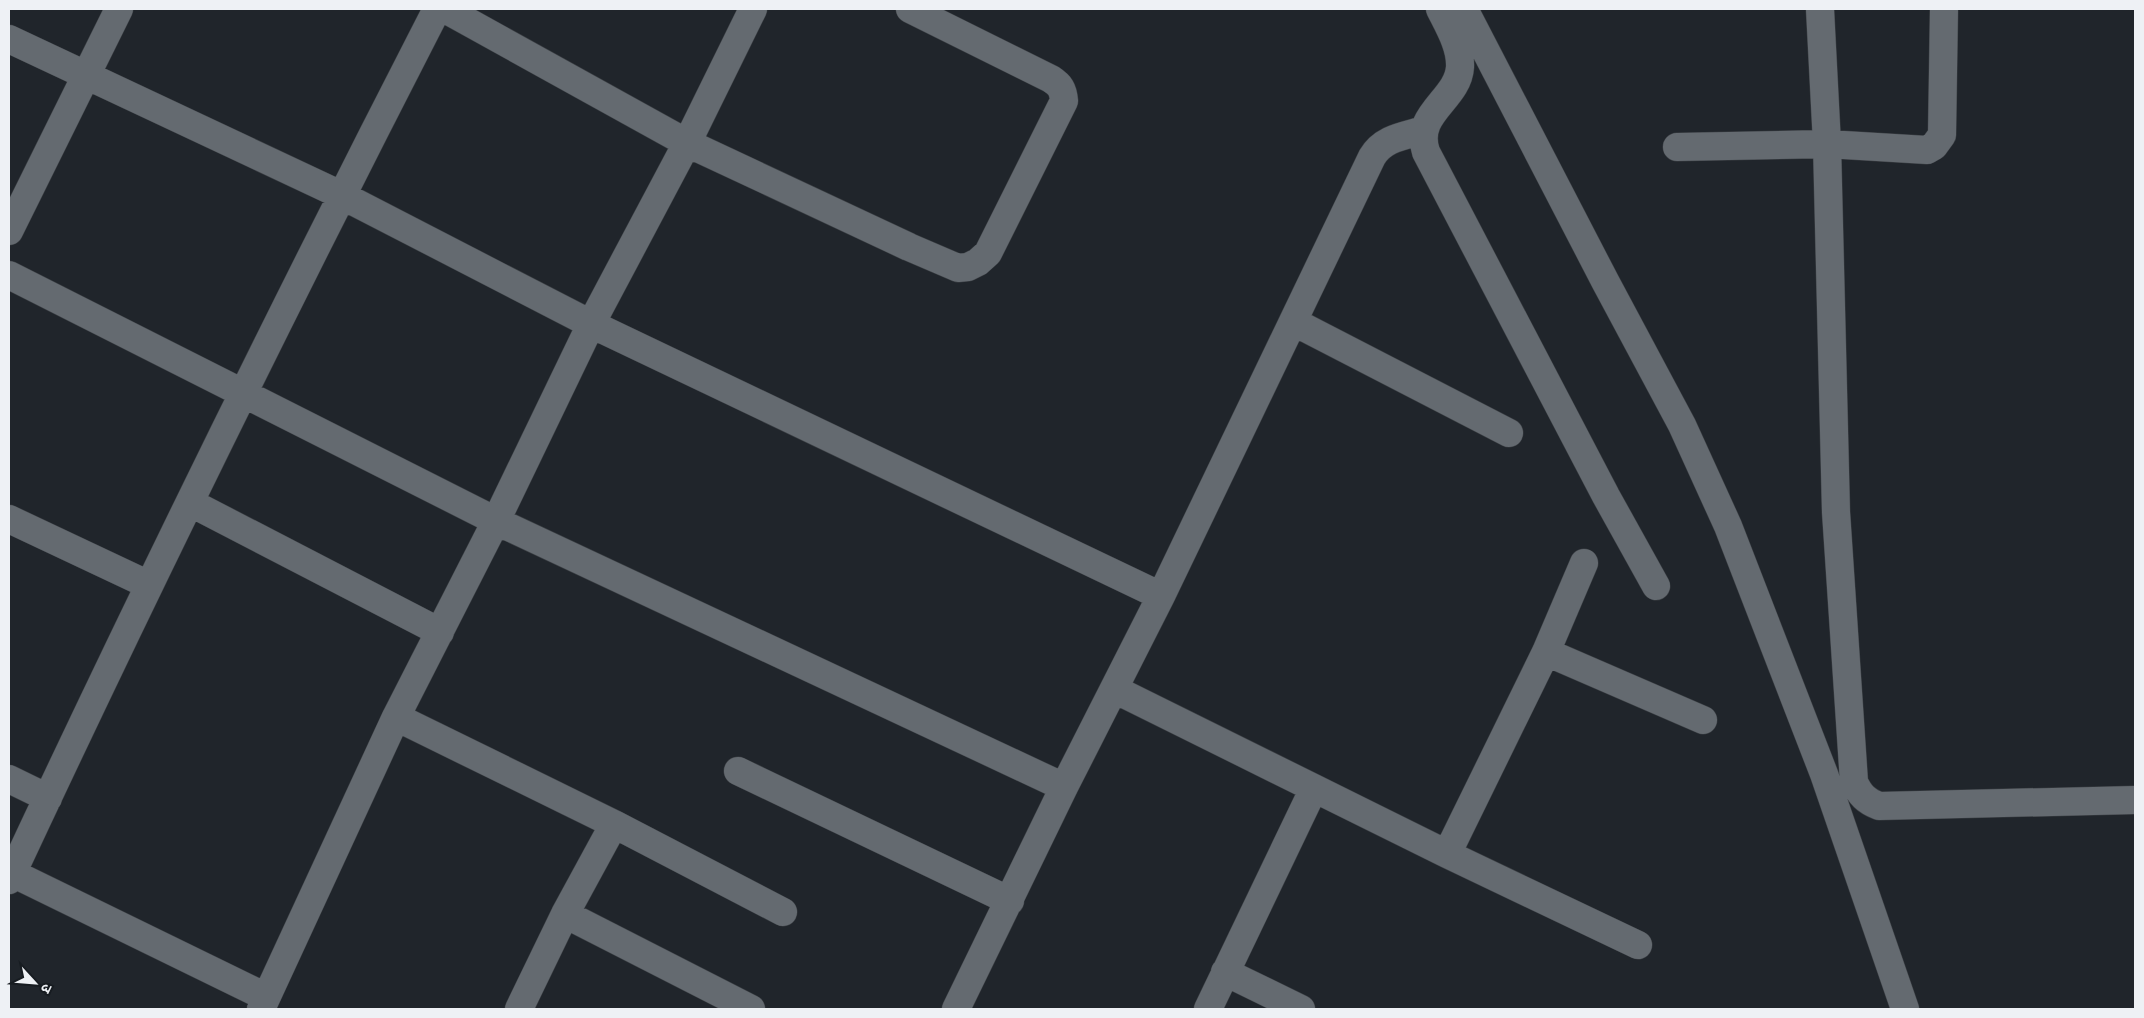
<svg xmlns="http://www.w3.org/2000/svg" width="2144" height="1018" font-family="'Playfair Display','Noto Sans Devanagari',serif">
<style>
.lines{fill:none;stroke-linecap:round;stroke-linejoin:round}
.minor-casing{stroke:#3c4045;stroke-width:29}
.minor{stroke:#646a70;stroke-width:28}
</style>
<rect width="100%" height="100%" fill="#20252b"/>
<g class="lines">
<defs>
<path id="minor" d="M445,9L687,143L909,247L958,268L968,267L978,262L988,253L1064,101C1063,89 1060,85 1051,79L910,9
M1440,9C1449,27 1461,47 1460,67C1458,100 1413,113 1426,152L1606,496L1656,586
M1464,9L1605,281L1682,425L1728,526L1824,774L1905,1009
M1820,9L1827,144L1836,512L1854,782C1860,795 1866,801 1879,806L2135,800
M9,39L341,195L591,324L1161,596
M1677,147L1827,144L1927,150L1934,146L1942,135L1944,9
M9,231L119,9
M9,275L496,521L1064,787
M1294,322L1509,433
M191,503L440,632
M9,519L149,585
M1546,652L1703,720
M1114,689L1447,854L1638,945
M396,717L614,824L565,914L519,1009
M738,771L1010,901
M9,779L48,798
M614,824L783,912
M1447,854L1546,652L1584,563
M12,873L266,997
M9,880C146,587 289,297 437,9
M565,914L751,1009
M1225,972L1301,1009
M261,1009L396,717L496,521L591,324L687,143L753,9
M956,1009L1064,787L1161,596L1372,157C1383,138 1404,136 1424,130
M1208,1009L1314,788"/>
</defs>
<use href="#minor" class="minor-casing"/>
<use href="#minor" class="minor"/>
</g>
<rect width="2144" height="1018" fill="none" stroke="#eef1f5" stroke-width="20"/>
<g transform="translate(35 983) rotate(116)" stroke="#171c21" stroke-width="4" paint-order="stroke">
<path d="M0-4L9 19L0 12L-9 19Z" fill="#eef1f5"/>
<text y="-8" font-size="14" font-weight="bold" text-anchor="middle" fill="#eef1f5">उ</text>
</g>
</svg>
